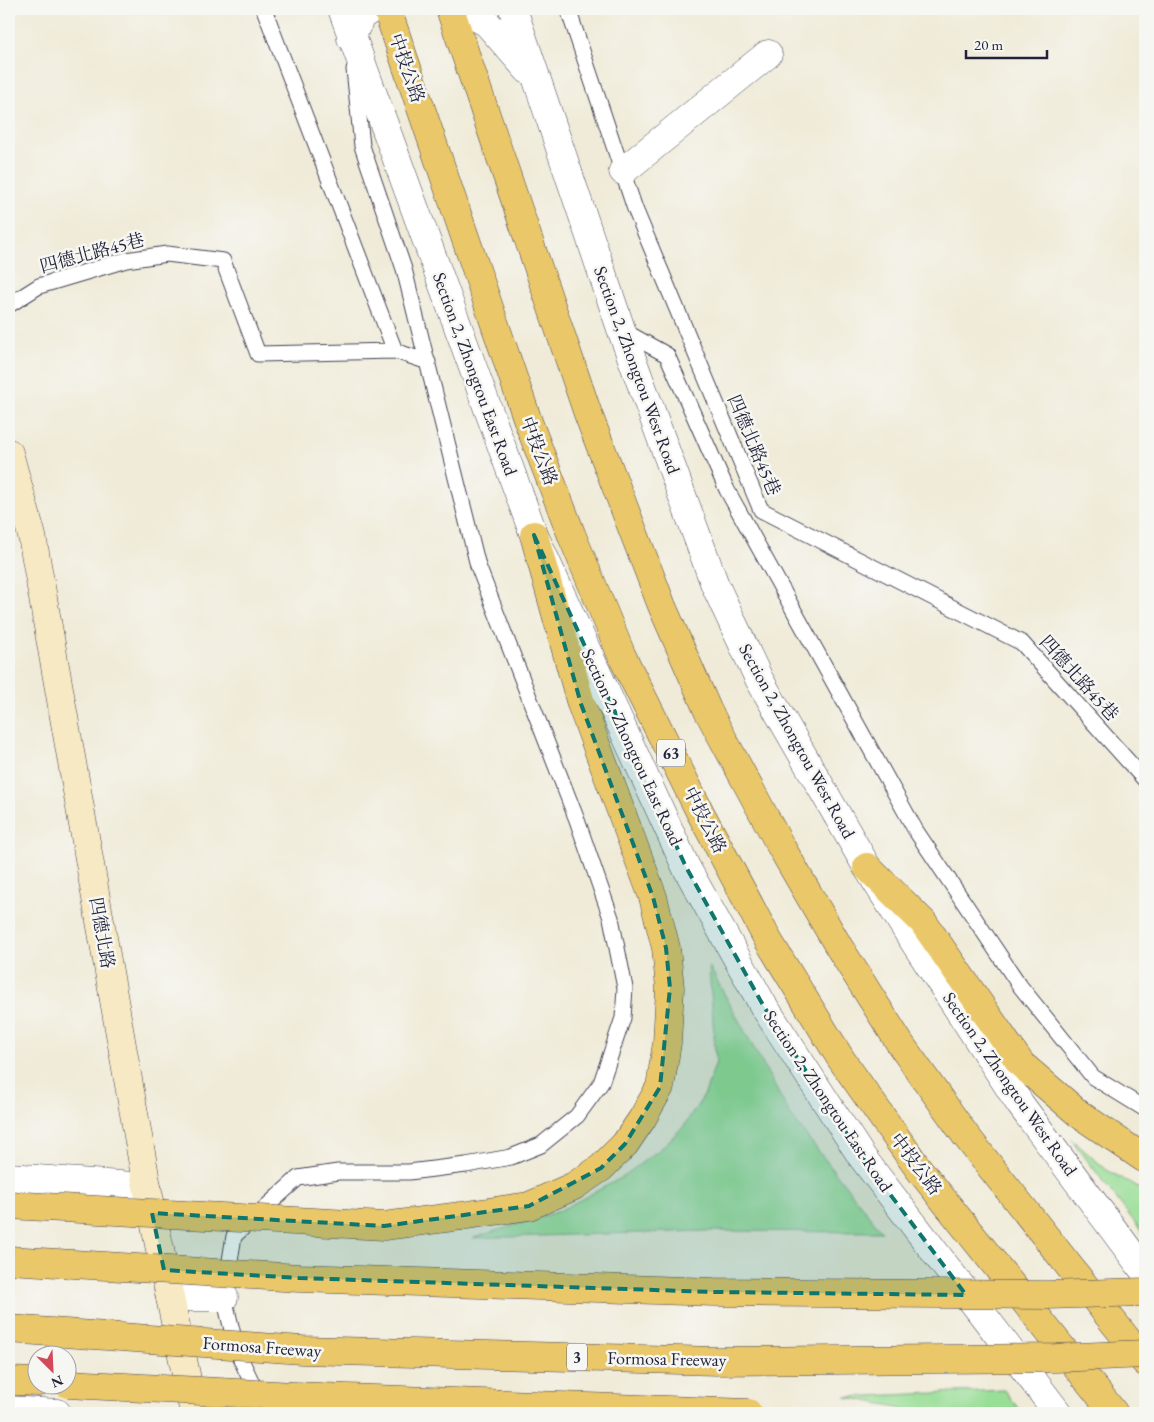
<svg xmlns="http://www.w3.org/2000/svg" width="1154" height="1422" font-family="'EB Garamond','Noto Serif TC',serif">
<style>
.green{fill:#99de96;stroke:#5e8068}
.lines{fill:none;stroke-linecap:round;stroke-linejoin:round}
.lane-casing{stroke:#414053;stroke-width:17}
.street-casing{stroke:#414053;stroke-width:29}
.secondary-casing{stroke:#414053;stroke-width:29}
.primary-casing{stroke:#414053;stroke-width:29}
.highway-casing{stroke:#414053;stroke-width:29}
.lane{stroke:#fff;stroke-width:15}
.street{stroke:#fff;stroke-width:28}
.secondary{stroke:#f7e9c3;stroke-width:28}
.primary{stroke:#eac769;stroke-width:28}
.highway{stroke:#eac769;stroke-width:28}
.highway-bridge-casing{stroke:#414053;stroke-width:29;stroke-linecap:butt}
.highway-bridge{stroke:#eac769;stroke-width:28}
.marked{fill:#0f766e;fill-opacity:0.2;stroke:#0f766e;stroke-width:4;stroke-dasharray:10 6;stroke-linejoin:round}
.labels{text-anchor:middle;stroke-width:5;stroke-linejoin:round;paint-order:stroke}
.shield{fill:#f6f6f2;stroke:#626272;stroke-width:1}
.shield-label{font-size:16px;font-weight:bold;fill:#22223b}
.street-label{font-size:18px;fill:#22223b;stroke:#f6f6f2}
</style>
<rect width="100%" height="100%" fill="#f6f6f2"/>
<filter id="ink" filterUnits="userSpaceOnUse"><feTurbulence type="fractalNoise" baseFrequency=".02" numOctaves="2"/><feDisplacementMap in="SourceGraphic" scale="10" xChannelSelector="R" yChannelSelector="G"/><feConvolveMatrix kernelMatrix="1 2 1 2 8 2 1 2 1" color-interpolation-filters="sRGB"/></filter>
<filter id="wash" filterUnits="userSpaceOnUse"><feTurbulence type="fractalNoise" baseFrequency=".0096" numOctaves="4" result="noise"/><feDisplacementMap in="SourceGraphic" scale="20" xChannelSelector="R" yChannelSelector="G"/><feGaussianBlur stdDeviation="1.12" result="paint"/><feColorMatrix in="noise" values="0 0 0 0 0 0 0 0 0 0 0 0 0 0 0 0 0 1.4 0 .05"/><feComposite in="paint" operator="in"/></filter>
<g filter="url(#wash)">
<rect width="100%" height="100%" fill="#f0ebd8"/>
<path class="green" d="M709,966L791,1116L882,1232L704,1231L473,1238L557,1212L621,1178L659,1150L684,1126L705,1094L716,1062Z
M1071,1139L1107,1170L1145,1191V1236Z
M1004,1390L1022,1413H917L898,1407L845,1397Z"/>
</g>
<g filter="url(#ink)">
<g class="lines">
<defs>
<path id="lane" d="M264,9L395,351
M568,9L635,209L761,510L1022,643L1145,780
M9,305L39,286L126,260L167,254L223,261L258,354L395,351L428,362
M622,330L667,355L727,490L916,831L1020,986L1093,1077L1145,1109
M276,1413L260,1400L237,1351L224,1297L234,1236L298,1178L338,1172H409L466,1165L511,1157L541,1145L577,1116L601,1083L623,1018L625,988L611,918L577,820L478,566L404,269L362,146L354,69"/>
<path id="street" d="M342,9L534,535L686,867L763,1005L862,1157L1058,1413
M461,9L487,23L528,70
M513,9L621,329L715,585L759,679L867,867L909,934L1020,1104L1145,1272
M351,38L361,16L372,9
M623,171L768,54
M9,1177L147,1187
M170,1297H224
M9,1410L57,1413"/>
<path id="secondary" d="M9,453L32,536L147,1187L194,1413"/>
<path id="primary" d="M387,9L529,424L572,536L622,656L700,812L768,940L841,1059L918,1168L1114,1413
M450,9L588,414L662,606L708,711L780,845L839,947L901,1045L966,1136L1145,1362"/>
<path id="highway" d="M867,867L923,922L1021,1064L1079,1114L1145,1159
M461,1216L529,1206L574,1186L601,1168L625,1144L642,1119L660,1087L667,1043L670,988L666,948L653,897L581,704L534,535
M9,1381L38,1382"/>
</defs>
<use href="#lane" class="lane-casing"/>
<use href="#street" class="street-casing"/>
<use href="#secondary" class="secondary-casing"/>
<use href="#primary" class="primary-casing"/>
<use href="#highway" class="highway-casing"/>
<use href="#lane" class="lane"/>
<use href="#street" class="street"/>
<use href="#secondary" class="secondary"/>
<use href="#primary" class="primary"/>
<use href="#highway" class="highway"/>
<defs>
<path id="highway-bridge" d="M9,1205L384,1226L461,1216
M9,1260L299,1278L714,1292L1047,1295L1145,1292
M9,1329L302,1350L717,1361L1056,1358L1145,1354
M68,1384L294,1396L748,1413"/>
</defs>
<use href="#highway-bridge" class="highway-bridge-casing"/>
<use href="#highway-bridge" class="highway-bridge"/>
</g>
</g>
<path class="marked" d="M534,535L686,867L763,1005L862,1157L966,1295L714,1292L299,1278L164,1270L152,1213L384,1226L529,1206L601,1168L625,1144L660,1087L670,988L666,948L653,897L581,704Z"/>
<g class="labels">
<g class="shield">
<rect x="657" y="739.5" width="28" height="27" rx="4"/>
<rect x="567" y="1343.5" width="20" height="27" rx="4"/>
</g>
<g class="shield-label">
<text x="671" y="759">63</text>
<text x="577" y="1363">3</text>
</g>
<g class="street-label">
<text transform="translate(407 68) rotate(71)" y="6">中投公路</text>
<text transform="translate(92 253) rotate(-15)" y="6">四德北路45巷</text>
<text transform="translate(637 370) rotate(70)" y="6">Section 2, Zhongtou West Road</text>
<text transform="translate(475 374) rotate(70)" y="6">Section 2, Zhongtou East Road</text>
<text transform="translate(754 445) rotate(67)" y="6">四德北路45巷</text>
<text transform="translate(539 451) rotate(69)" y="6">中投公路</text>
<text transform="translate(1079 678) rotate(48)" y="6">四德北路45巷</text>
<text transform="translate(797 741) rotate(61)" y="6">Section 2, Zhongtou West Road</text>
<text transform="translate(632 747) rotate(65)" y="6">Section 2, Zhongtou East Road</text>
<text transform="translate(705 820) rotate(63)" y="6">中投公路</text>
<text transform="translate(102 933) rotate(80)" y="6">四德北路</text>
<text transform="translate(1010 1084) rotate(55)" y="6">Section 2, Zhongtou West Road</text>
<text transform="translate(828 1101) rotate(56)" y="6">Section 2, Zhongtou East Road</text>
<text transform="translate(916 1164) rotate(53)" y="6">中投公路</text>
<text transform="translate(262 1347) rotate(4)" y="6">Formosa Freeway</text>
<text transform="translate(667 1359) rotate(1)" y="6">Formosa Freeway</text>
</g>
</g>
<rect width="1154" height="1422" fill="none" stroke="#f6f6f2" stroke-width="30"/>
<g transform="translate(52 1370) rotate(156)"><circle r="24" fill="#f6f6f2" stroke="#a1a1a9"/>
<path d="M0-4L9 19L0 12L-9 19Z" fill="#d1495b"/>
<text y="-8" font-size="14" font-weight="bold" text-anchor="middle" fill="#22223b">N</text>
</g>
<path d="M966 50v8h81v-8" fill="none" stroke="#22223b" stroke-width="2.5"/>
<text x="974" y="50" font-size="15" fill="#22223b" stroke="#f6f6f2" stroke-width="4" paint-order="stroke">20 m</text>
</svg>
